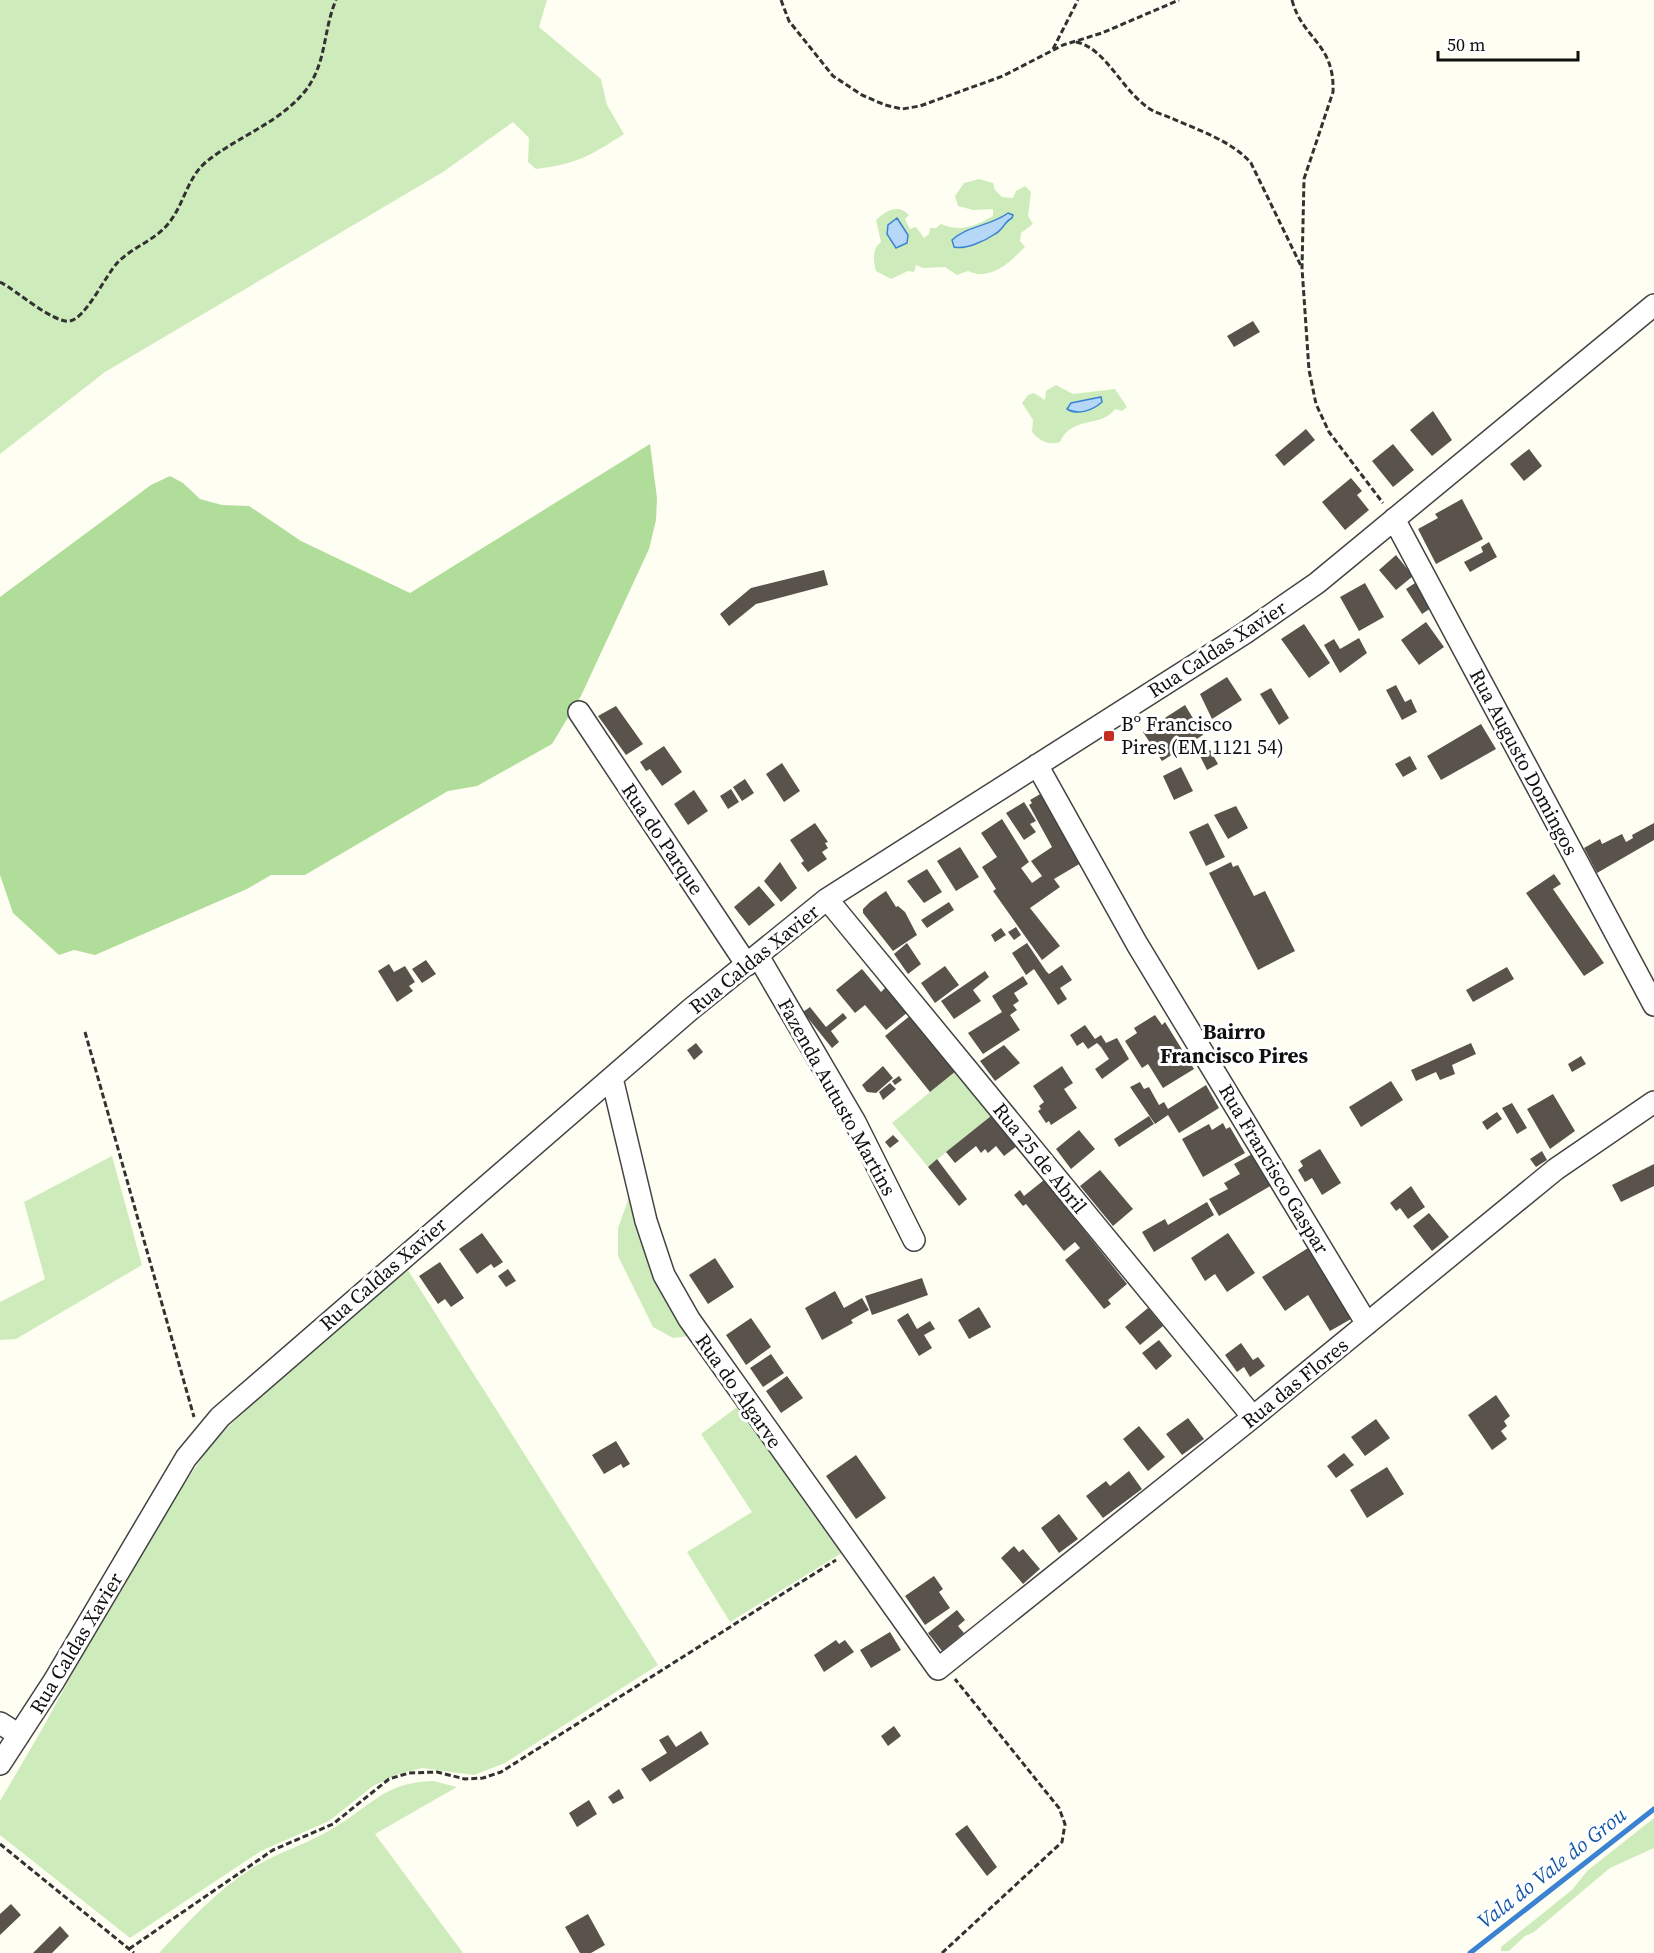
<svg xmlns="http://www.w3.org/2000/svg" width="1654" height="1953" font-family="'Source Serif 4',serif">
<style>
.green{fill:#ceecbb;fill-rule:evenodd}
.forest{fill:#b0dd99}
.water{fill:#b6d8f8;stroke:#3b83d2;stroke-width:1.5}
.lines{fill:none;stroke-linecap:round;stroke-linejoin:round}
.stream{stroke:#3b83d2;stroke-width:5}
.building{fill:#59534c}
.minor-casing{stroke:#434343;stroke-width:24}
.path{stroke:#323232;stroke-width:3;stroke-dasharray:6 3;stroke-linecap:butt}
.minor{stroke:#fff;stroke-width:21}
.poi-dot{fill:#c62e22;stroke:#fff;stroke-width:2}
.labels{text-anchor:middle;stroke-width:6;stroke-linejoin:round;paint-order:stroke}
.street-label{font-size:20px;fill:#101010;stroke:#fff}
.poi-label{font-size:20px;fill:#101010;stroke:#fff;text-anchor:start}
.neighbourhood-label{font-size:21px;font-weight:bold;fill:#101010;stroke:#fff}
.water-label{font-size:21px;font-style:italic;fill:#1455a7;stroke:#fff}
</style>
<rect width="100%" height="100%" fill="#fffef3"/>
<path class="green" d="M0,0H547L539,27L601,79L607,105L624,134C590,156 577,164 536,169L528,162L529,138L513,122L443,172L105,372L0,454Z
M979,179L993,183L995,190L1002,197L1013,198L1016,191L1025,186L1031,192L1028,216L1033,224L1021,233L1020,241L1025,247C1011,261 991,282 968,271L957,275L945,267L923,268L916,265L914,272L908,271L891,279L876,271C873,260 872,249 881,242L876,220C885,211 898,203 909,215L905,219L910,229L916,227L924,238L929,234L930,228H936L941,224C961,232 973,227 993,216V209L973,210L958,206L955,196L964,183ZM1008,213C1005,230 986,241 969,244L968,229L1001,218Z
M1056,385L1073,394L1115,389L1127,407L1122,411L1115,409C1102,428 1072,415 1060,442C1048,446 1039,440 1032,432L1033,420L1022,403L1028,395L1034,393L1045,400L1046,391Z
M956,1071L992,1115L928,1167L892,1123Z
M112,1156L142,1265L16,1339L0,1340V1302L45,1279L24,1202Z
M631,1192L690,1336L673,1338L653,1327L618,1256V1228Z
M406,1267L658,1665L505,1763L474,1775L422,1768L396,1775L373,1786L329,1821L261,1851L130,1938L0,1835V1801L41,1731L137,1555L209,1447L270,1383Z
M737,1407L845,1551L730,1622L687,1552L752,1512L701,1434Z
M433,1781L457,1787L375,1834L463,1953H159C188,1922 217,1890 254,1867C279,1852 307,1844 332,1829C370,1807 384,1782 433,1781Z
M1654,1818V1848L1610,1868L1534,1932L1525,1936L1509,1951H1501V1947L1573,1889L1587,1871Z"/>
<path class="forest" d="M650,444L657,498L656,520L649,549L581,696L552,744L477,786L448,791L305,875H271L247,889L95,955L74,950L59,955L13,913L0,875V597L151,485L170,476L183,483L200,499L222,505L249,506L301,541L410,593Z"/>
<path class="water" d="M1008,213L1013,215L1012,218C1004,222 1003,230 995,234C985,241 965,250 954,247L952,240C968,225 991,226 1008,213Z
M897,218L908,235L907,243L896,248L887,234L888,225Z
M1101,397L1102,402C1093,410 1078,416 1067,409L1071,403Z"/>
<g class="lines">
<path class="stream" d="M1470,1953L1654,1809"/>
</g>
<path class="building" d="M1253,321L1260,332L1234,347L1227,336Z
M1433,411L1452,440L1432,456L1410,430Z
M1306,429L1315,440L1284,466L1275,455Z
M1393,444L1414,470L1393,487L1372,461Z
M1529,449L1542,466L1524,481L1510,464Z
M1351,478L1362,491L1357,495L1369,510L1345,530L1322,502Z
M1462,499L1483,539L1436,564L1418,529L1438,518L1435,514Z
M1489,542L1497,557L1470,572L1464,562L1483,552L1481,547Z
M1396,555L1413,576L1396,590L1379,570Z
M824,570L828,585L756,604L729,626L720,614L751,588Z
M1365,583L1384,617L1359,631L1340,597Z
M1415,583L1431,608L1422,614L1406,589Z
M1426,622L1444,647L1419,665L1401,640Z
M1304,624L1330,663L1309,678L1281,639Z
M1359,638L1367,653L1340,673L1324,645L1334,639L1340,649Z
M1227,677L1242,700L1212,719L1200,694Z
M1396,685L1405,702L1411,699L1417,712L1402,720L1386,690Z
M1271,688L1289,718L1279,725L1260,694Z
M1185,705L1203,735L1162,761L1143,732Z
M616,706L643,744L626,755L598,716Z
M1481,724L1496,749L1441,780L1427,756Z
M664,746L682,772L662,786L650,769L646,771L640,762Z
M1210,750L1218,764L1207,770L1200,756Z
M1410,756L1417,769L1403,777L1395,764Z
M782,763L800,791L784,802L766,774Z
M1181,767L1193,791L1174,800L1163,776Z
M745,779L754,793L742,801L733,787Z
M731,789L739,802L728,809L720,796Z
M694,790L708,811L688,825L674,804Z
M1042,793L1081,863L1054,879L1060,887L1030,908L1060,946L1042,960L993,891L996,889L982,867L997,857L981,833L1002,819L1029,862L1021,868L1032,883L1042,876L1031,861L1052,847L1029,805L1032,803L1030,800Z
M1024,802L1036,821L1030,824L1036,832L1024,840L1006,813Z
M1236,806L1248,828L1228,839L1214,815Z
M815,823L828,842L825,843L828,848L822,852L827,859L808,872L801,863L804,861L790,840Z
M1208,823L1225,857L1206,866L1189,832Z
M1654,823V840L1597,873L1584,848L1600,839L1602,844L1622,834L1626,842L1633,838L1632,835Z
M960,847L979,877L956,891L937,861Z
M780,862L797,888L781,902L764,881Z
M1231,862L1233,867L1238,865L1254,896L1265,891L1295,951L1258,970L1209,873Z
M927,869L942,892L924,903L907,881Z
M1554,874L1561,884L1553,889L1604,963L1584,976L1526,893Z
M759,886L775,905L749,926L734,907Z
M886,891L896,907L898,906L905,912L917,935L893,951L863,913V909L870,902Z
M949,902L954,910L927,928L921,920Z
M1016,927L1021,935L1014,940L1008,932Z
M1001,928L1006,935L995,942L991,935Z
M907,943L921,964L908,974L894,954Z
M1027,943L1046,971L1049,974L1062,965L1072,980L1060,988L1067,999L1058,1005L1034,969L1026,975L1012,953Z
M426,960L436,974L422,983L412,969Z
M389,964L394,972L405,966L415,982L409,986L413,991L397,1002L378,971Z
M945,966L959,985L935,1003L921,983Z
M1507,967L1514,979L1473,1002L1466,990Z
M862,969L881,992L887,986L908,1012L886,1030L865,1005L855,1013L836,990Z
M985,971L989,977L973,990L981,1001L954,1019L941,1001Z
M1023,976L1028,984L1014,993L1019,1001L1013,1005L1017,1010L1010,1015L1020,1030L983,1054L968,1033L1002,1012L992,996Z
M810,1007L826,1027L843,1013L847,1018L831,1031L839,1042L832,1048L803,1012Z
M911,1015L956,1071L930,1092L885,1036Z
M1155,1015L1162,1025L1165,1022L1194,1069L1163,1088L1148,1064L1142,1068L1125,1041L1137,1033L1134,1028Z
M1085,1025L1095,1039L1101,1035L1106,1043L1117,1038L1129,1059L1102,1079L1095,1069L1109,1059L1101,1047L1097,1043L1088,1049L1083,1042L1077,1046L1070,1035Z
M696,1043L703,1052L694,1060L687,1050Z
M1471,1043L1476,1054L1452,1065L1455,1074L1440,1080L1436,1072L1416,1081L1411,1070Z
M1004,1045L1020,1063L995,1081L980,1061Z
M1581,1056L1586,1064L1572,1072L1568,1064Z
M883,1066L893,1078L876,1093L867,1092L862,1085Z
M1062,1066L1073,1083L1064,1089L1077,1108L1051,1125L1049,1121L1046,1123L1038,1111L1041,1109L1039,1106L1044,1102L1033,1086Z
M899,1076L902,1080L895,1085L892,1081Z
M1391,1081L1403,1100L1361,1127L1349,1107Z
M1140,1082L1144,1089L1149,1087L1159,1105L1164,1102L1168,1109L1206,1085L1219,1108L1179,1133L1168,1115L1155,1124L1130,1087Z
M890,1083L896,1089L883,1100L879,1092Z
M1553,1094L1575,1131L1550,1149L1527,1109Z
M1512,1103L1527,1128L1517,1134L1502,1108Z
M1497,1112L1502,1119L1487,1130L1482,1122Z
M991,1116L1017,1146L1004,1156L996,1146L988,1153L985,1149L981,1153L976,1146L955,1163L946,1152Z
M1149,1116L1154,1124L1119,1147L1114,1139Z
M1223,1123L1226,1129L1230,1127L1245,1153L1203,1177L1182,1139L1209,1124L1212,1130Z
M1079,1130L1095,1149L1071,1169L1056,1149Z
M893,1135L899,1141L890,1148L885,1142Z
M1320,1149L1341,1183L1322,1195L1312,1178L1305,1182L1298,1170L1303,1166L1300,1161Z
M1542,1151L1547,1160L1536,1167L1530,1159Z
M1254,1153L1272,1185L1219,1216L1209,1199L1228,1189L1224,1183L1240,1174L1234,1164Z
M937,1159L967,1199L959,1206L928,1167Z
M1654,1164V1186L1621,1202L1612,1185Z
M1100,1170L1133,1209L1113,1226L1080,1186Z
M1044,1180L1127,1284L1108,1300L1111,1304L1104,1309L1065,1260L1080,1248L1075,1242L1064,1251L1026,1204L1023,1206L1014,1195L1020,1190L1024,1196Z
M1411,1186L1425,1207L1408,1219L1400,1208L1396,1211L1390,1203Z
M1207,1202L1214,1215L1154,1252L1142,1232L1165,1219L1168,1225Z
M1429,1213L1449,1237L1432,1251L1413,1226Z
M482,1233L503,1262L494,1268L491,1264L477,1274L459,1249Z
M1228,1233L1255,1273L1227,1292L1215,1274L1205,1281L1191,1258Z
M1308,1248L1351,1319L1330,1331L1308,1295L1285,1311L1262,1277Z
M715,1258L734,1287L708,1304L689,1275Z
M440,1262L464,1298L451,1307L445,1299L438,1304L419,1276Z
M508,1269L516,1281L506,1287L498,1276Z
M922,1278L928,1295L872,1315L865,1296Z
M835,1291L844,1308L862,1298L869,1310L851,1320L853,1323L822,1340L805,1308Z
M979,1307L991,1327L969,1339L958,1320Z
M1148,1308L1163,1326L1140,1345L1125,1327Z
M908,1313L917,1329L930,1321L935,1329L924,1335L932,1348L919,1356L897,1320Z
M751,1318L771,1347L746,1365L726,1335Z
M1159,1340L1172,1356L1156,1370L1142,1353Z
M1241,1343L1253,1360L1258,1357L1265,1366L1250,1377L1244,1367L1237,1372L1225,1355Z
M771,1354L784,1373L763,1387L750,1368Z
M787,1376L803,1398L781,1413L766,1391Z
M1496,1395L1510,1416L1504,1421L1507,1426L1501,1431L1507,1439L1492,1450L1468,1415Z
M1188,1418L1204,1439L1182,1455L1166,1434Z
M1376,1419L1390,1438L1365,1456L1351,1437Z
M1139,1426L1165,1457L1148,1471L1123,1439Z
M616,1441L630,1464L623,1468L621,1464L604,1474L592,1455Z
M1344,1453L1354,1465L1336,1478L1327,1466Z
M856,1455L886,1498L856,1519L826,1476Z
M1387,1467L1404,1494L1367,1518L1350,1490Z
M1129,1471L1142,1489L1103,1518L1086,1496L1106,1481L1110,1486Z
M1059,1514L1078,1539L1059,1553L1041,1528Z
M1014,1546L1019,1552L1023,1549L1040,1569L1023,1584L1001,1558Z
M934,1576L943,1589L939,1592L950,1608L925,1625L905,1596Z
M957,1610L965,1620L958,1626L964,1633L942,1651L928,1633Z
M890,1632L901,1650L871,1668L860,1650Z
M836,1640L839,1644L845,1640L854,1652L824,1672L814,1655Z
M894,1726L901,1736L888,1746L881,1736Z
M701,1731L709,1744L650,1782L641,1769L667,1753L659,1740L668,1735L676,1747Z
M619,1789L624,1798L613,1804L608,1797Z
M589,1800L597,1814L577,1827L569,1813Z
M967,1825L997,1867L987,1876L955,1834Z
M11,1904L21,1915L0,1935V1914Z
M588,1914L605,1945L591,1953H580L565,1927Z
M60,1926L69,1936L52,1953H33Z"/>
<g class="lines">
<defs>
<path id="minor" d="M1394,519L1654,1005
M579,712L747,965
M1037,765L1137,944L1367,1324
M827,899L1253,1417
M758,956L855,1122L914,1240
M612,1078L646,1221L664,1275L689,1319L938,1669L1253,1417L1556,1169L1654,1102
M0,1723L19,1735
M0,1764L54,1681L186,1458L220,1417L691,1009L827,899L1245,633L1317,583L1654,305"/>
</defs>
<use href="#minor" class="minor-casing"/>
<path class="path" d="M781,0L789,21L833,76L862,95L885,105L902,109L920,106L1003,76L1063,45L1102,33L1179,0
M1292,0C1302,39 1335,43 1333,92L1304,179L1302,268L1309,370L1316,404L1329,432L1383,503
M1076,42C1106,48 1121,90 1150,109C1156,113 1164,115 1171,118C1198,130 1232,141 1251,163L1302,268
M1053,49L1078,0
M0,282C16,290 54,324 70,321C86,318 105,276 118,262C133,247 155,240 168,224C184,205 187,178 206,162C238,136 280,123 306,90C327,62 323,30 336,0
M85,1032L194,1417
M0,1844L134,1953
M129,1949L273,1850L333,1824L389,1779L409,1773L437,1772L465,1779L483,1778L501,1772L836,1560
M942,1953L1062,1842L1065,1824L1059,1808L955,1679"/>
<use href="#minor" class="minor"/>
</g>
<rect class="poi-dot" x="1103" y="730" width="12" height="12" rx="3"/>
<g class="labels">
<g class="street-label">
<text transform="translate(1217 649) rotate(-33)" y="7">Rua Caldas Xavier</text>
<text transform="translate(1524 762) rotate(62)" y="7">Rua Augusto Domingos</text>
<text transform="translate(663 839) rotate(56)" y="7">Rua do Parque</text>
<text transform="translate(754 959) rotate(-39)" y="7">Rua Caldas Xavier</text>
<text transform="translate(837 1097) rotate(61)" y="7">Fazenda Autusto Martins</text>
<text transform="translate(1040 1158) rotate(51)" y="7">Rua 25 de Abril</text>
<text transform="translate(1274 1169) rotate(59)" y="7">Rua Francisco Gaspar</text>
<text transform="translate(383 1274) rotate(-41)" y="7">Rua Caldas Xavier</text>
<text transform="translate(1295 1383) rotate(-39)" y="7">Rua das Flores</text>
<text transform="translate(739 1391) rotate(55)" y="7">Rua do Algarve</text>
<text transform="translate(76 1643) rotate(-59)" y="7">Rua Caldas Xavier</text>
</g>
<g class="poi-label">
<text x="1121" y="731">Bº Francisco<tspan x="1121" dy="23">Pires (EM 1121 54)</tspan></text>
</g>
<g class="neighbourhood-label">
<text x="1234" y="1039">Bairro<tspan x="1234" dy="24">Francisco Pires</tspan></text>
</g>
<g class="water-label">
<text transform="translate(1552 1868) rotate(-38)" y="7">Vala do Vale do Grou</text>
</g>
</g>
<path d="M1438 51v9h140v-9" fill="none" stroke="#101010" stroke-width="3"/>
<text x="1447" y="51" font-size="18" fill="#101010" stroke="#ffffff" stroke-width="4.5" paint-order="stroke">50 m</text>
</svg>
